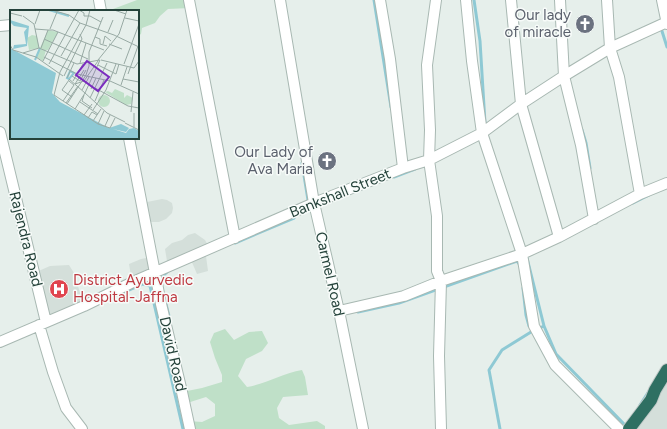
<svg xmlns="http://www.w3.org/2000/svg" width="667" height="429" font-family="Figtree,sans-serif">
<style>
.built{fill:#d4dfda}
.green{fill:#bfe0c8}
.lines{fill:none;stroke-linecap:round;stroke-linejoin:round}
.stream{stroke:#8ec9d4;stroke-width:3}
.street-casing{stroke:#a8b8b2;stroke-width:12}
.highway-casing{stroke:#c2cac8;stroke-width:14}
.street{stroke:#fff;stroke-width:10}
.highway{stroke:#2f6f62;stroke-width:12}
.labels{text-anchor:middle;stroke-width:3;stroke-linejoin:round;paint-order:stroke}
.worship-label{font-size:15px;fill:#5b616d;stroke:#f7fbf9;text-anchor:end}
.street-label{font-size:15px;fill:#24423a;stroke:#f7fbf9}
.health-label{font-size:15px;fill:#be3a42;stroke:#f7fbf9;text-anchor:start}
.inset-river{fill:none;stroke:#8ec9d4;stroke-width:2}
.inset-road{fill:none;stroke:#98aaa4;stroke-width:1}
.view{fill:#7b2cbf;fill-opacity:0.15;stroke:#7b2cbf;stroke-width:2}
.inset-edge{fill:none;stroke:#24423a;stroke-width:2}
</style>
<rect width="100%" height="100%" fill="#e6efeb"/>
<path class="built" d="M162,199L167,200L172,203L173,208L172,213L166,219L159,222H145L142,203Z
M195,233L205,240L210,249L168,267L165,249L172,243L182,240L188,235Z
M206,256L208,271L197,274L191,260Z
M152,257L155,273L135,281L131,276L129,264L141,259Z
M69,265L74,273L84,306L46,322L34,273L50,266Z
M667,370V429H629Z"/>
<path class="green" d="M137,0H189L190,8L168,9L160,16L155,23L142,28L141,34L138,36V11H109L113,9Z
M225,329L234,340L249,332L262,331L268,343L262,351L246,359L238,376L247,387C266,384 283,373 302,370L305,377L308,395L283,397L277,408L279,418L289,425L317,421L325,426V429H190L188,421L202,422L215,416V404L206,397L184,404L182,392L202,388L222,382V375L215,358L210,342L214,333Z"/>
<g class="lines">
<path class="stream" d="M374,0L391,107
M474,0L480,41L485,123
M661,28L667,47
M582,130L586,143L590,168
M302,163L308,200
M394,177L415,169
M633,203L649,195
M235,243L294,218
M161,281L160,278L167,272
M523,288L526,315L529,326
M118,295L143,284L150,286L183,429
M164,296L170,320
M358,312L399,303L517,261L520,265
M544,326L556,354L624,424
M640,405L649,391
M500,429L489,370L502,350L531,332L544,326L527,258"/>
<defs>
<path id="street" d="M99,0L101,11
M189,0L235,238
M280,0L314,203L339,311L363,429
M380,0L390,59L403,168
M436,0L427,65L430,130L429,160L437,216V271L441,281L439,356L441,429
M466,0L472,61L482,133L522,254L534,326L555,365L619,429
M511,0L521,104L559,237
M560,0L564,76L581,145L594,219
M607,0L610,48L619,77L640,194
M662,0L667,24
M0,26L11,25
M0,132L46,322
M129,138L161,304L182,392L190,429
M339,311L404,296L441,281L522,254L559,237L640,194L667,183
M39,325L53,372L66,408L82,429
M0,342L84,306L135,281L314,203L403,168L429,160L482,133L521,104L564,76L610,48L667,22"/>
<path id="highway" d="M629,429L651,400L655,390L667,370"/>
</defs>
<use href="#street" class="street-casing"/>
<use href="#highway" class="highway-casing"/>
<use href="#street" class="street"/>
<use href="#highway" class="highway"/>
</g>
<defs>
<symbol id="church-disc" viewBox="-11 -11 22 22"><circle r="9.5" fill="#6b7280" stroke="#f7fbf9"/><path d="M-1.2-6h2.4v3.5h3.3v2.4h-3.3V6h-2.4V-.1h-3.3v-2.4h3.3Z" fill="#fff"/></symbol>
<symbol id="hospital-disc" viewBox="-11 -11 22 22"><circle r="9.5" fill="#e0444e" stroke="#f7fbf9"/><path d="M-5-5h3v3.5h4V-5h3V5h-3V1.5h-4V5h-3Z" fill="#fff"/></symbol>
</defs>
<g fill-rule="evenodd">
<use href="#church-disc" x="574" y="13" width="22" height="22"/>
<use href="#church-disc" x="316" y="150" width="22" height="22"/>
<use href="#hospital-disc" x="48" y="278" width="22" height="22"/>
</g>
<g class="labels">
<g class="worship-label">
<text x="571" y="20">Our lady<tspan x="571" dy="17">of miracle</tspan></text>
<text x="313" y="157">Our Lady of<tspan x="313" dy="17">Ava Maria</tspan></text>
</g>
<g class="street-label">
<text transform="translate(340 193) rotate(-22)" y="5">Bankshall Street</text>
<text transform="translate(26 239) rotate(76)" y="5">Rajendra Road</text>
<text transform="translate(330 274) rotate(77)" y="5">Carmel Road</text>
<text transform="translate(173 354) rotate(77)" y="5">David Road</text>
</g>
<g class="health-label">
<text x="73" y="285">District Ayurvedic<tspan x="73" dy="17">Hospital-Jaffna</tspan></text>
</g>
</g>
<g transform="translate(10 10)">
<rect width="129" height="129" fill="#e6efeb"/>
<path d="M38,20L48,22L38,40H36L33,51L26,47ZM22,25L27,26L29,38L19,40L17,28ZM105,79L114,83V88L117,85L123,88L121,94L116,95L95,82L98,81L102,83ZM88 91a6 6 0 1 1 12 0a6 6 0 1 1-12 0Z" fill="#bfe0c8"/>
<path d="M0,10L19,16L17,36L3,39L4,35L16,34L14,22L17,18L4,16L1,13L0,16ZM0,38L46,63L42,83L50,92L99,118L111,114L119,118L116,122L103,119L116,123L119,119L124,118L129,121V129H0Z" fill="#8ec9d4"/>
<path class="inset-river" d="M39,0L59,6M25,50L30,38M60,61L64,63L59,69L57,68Z"/>
<path class="inset-road" d="M42,0L59,5L70,13L104,25L129,37M69,0L74,3V6H80L91,12M104,0L116,4M0,3L12,6M13,6L24,14L29,38L67,54L90,50M115,8L129,11M25,14L30,0M76,15L80,0M25,19L38,20M40,19L47,2M98,22L103,10M85,27L90,29V34L97,36M34,29L78,49M93,34L95,26L101,31M99,34L112,39M0,35L3,40L26,47M31,38L38,20H43L94,40M13,43L29,38M51,46L70,13M26,47L53,66M34,47L67,64L100,71L129,84M88,50L109,24L117,0M91,50L124,58L129,51M33,51L48,22M70,53L76,33M39,54L69,0M114,54L129,14M88,55L106,64L109,54M50,62L76,15M50,62L44,85L88,114L100,118L105,108M118,64L128,36M54,66L72,29L70,24M62,66L70,71L76,60M57,68L64,53M59,69L75,83M113,69L129,72M59,70L52,80L62,87M63,71L73,54M65,74L74,71L88,51M65,74L74,60M111,75L117,57M85,78L118,96L129,98M81,79L86,68M72,80L79,67M75,83L90,50M75,83L97,103L115,112M74,85L72,91L82,98M80,88L97,53M53,91L64,75L59,71M85,91L94,70M70,92L88,104M56,93L68,76M57,94L76,65L79,56V42L93,7M65,99L75,83M83,100L96,80L106,54M121,102L123,82M124,103V117M74,105L82,94M78,108L82,102L87,105M83,111L91,99M115,113L129,120M88,114L94,101M95,116L100,105"/>
<path class="view" d="M77,51L99,67L88,81L66,65Z"/>
<rect width="129" height="129" class="inset-edge"/>
</g>
</svg>
